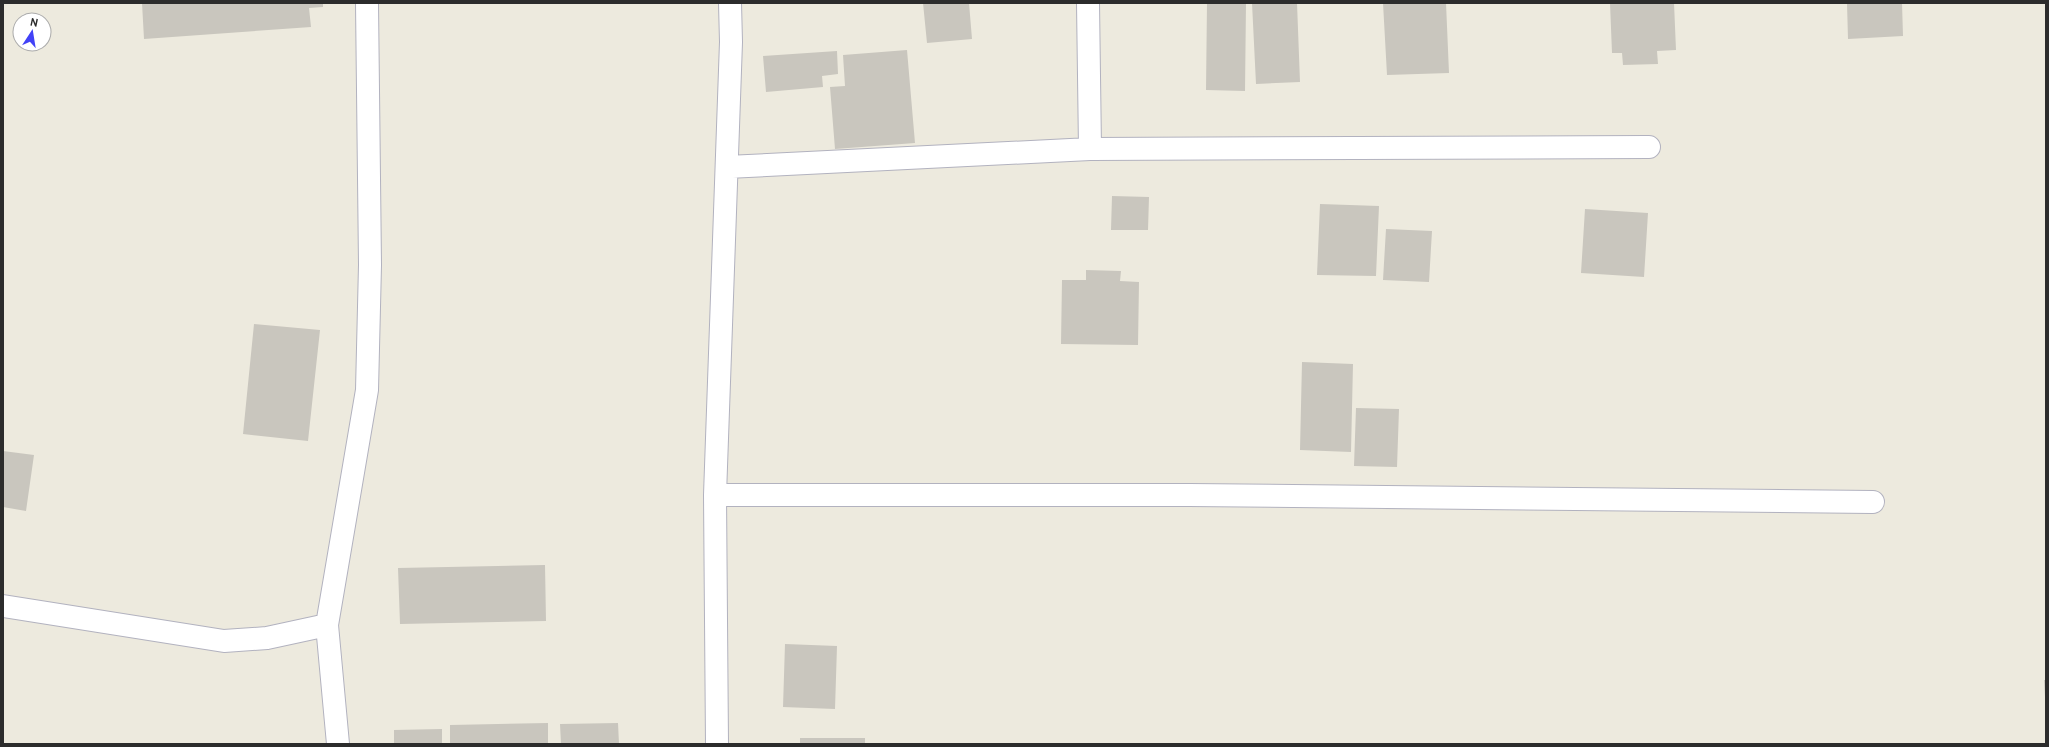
<svg xmlns="http://www.w3.org/2000/svg" width="2049" height="747" font-family="Overpass,sans-serif">
<style>
.building{fill:#c9c6be}
.lines{fill:none;stroke-linecap:round;stroke-linejoin:round}
.street-casing{stroke:#b2b2bf;stroke-width:24}
.street{stroke:#fff;stroke-width:22}
</style>
<rect width="100%" height="100%" fill="#edeade"/>
<path class="building" d="M142,3H323V7L309,8L311,27L144,39Z
M923,3H969L972,39L927,43Z
M1207,3H1246L1245,91L1206,90Z
M1252,3H1297L1300,82L1256,84Z
M1383,3H1446L1449,73L1387,75Z
M1610,3H1674L1676,50L1657,51L1658,64L1623,65L1622,53H1612Z
M1847,3H1902L1903,36L1848,39Z
M907,50L915,143L835,149L830,87L845,86L843,55Z
M837,51L838,74L822,76L823,87L766,92L763,56Z
M1112,196L1149,197L1148,230H1111Z
M1320,204L1379,206L1376,276L1317,275Z
M1585,209L1648,213L1644,277L1581,273Z
M1386,229L1432,231L1429,282L1383,280Z
M1086,270L1121,271L1120,281L1139,282L1138,345L1061,344L1062,280H1086Z
M254,324L320,330L308,441L243,434Z
M1302,362L1353,364L1351,452L1300,450Z
M1356,408L1399,409L1397,467L1354,466Z
M3,451L34,455L26,511L3,507Z
M545,565L546,621L400,624L398,568Z
M785,644L837,646L835,709L783,707Z
M2044,680H2046V697H2045Z
M548,723V744H450V725Z
M618,723L619,744H561L560,724Z
M442,729V744H394V730Z
M800,738H865V744H800Z"/>
<g class="lines">
<defs>
<path id="street" d="M1088,3L1090,149
M727,167L1090,149L1649,147
M715,495H1189L1873,502
M3,606L224,641L267,638L327,625L367,390L370,265L367,3
M327,625L338,744
M717,744L715,495L731,42L730,3"/>
</defs>
<use href="#street" class="street-casing"/>
<use href="#street" class="street"/>
</g>
<rect width="2049" height="747" fill="none" stroke="#2c2c2c" stroke-width="8"/>
<g transform="translate(32 32) rotate(12)"><circle r="19" fill="#ffffff" stroke="#ababab"/>
<path d="M0-3L7 15L0 10L-7 15Z" fill="#4242f7"/>
<text y="-6" font-size="11" font-weight="bold" text-anchor="middle" fill="#2c2c2c">N</text>
</g>
</svg>
